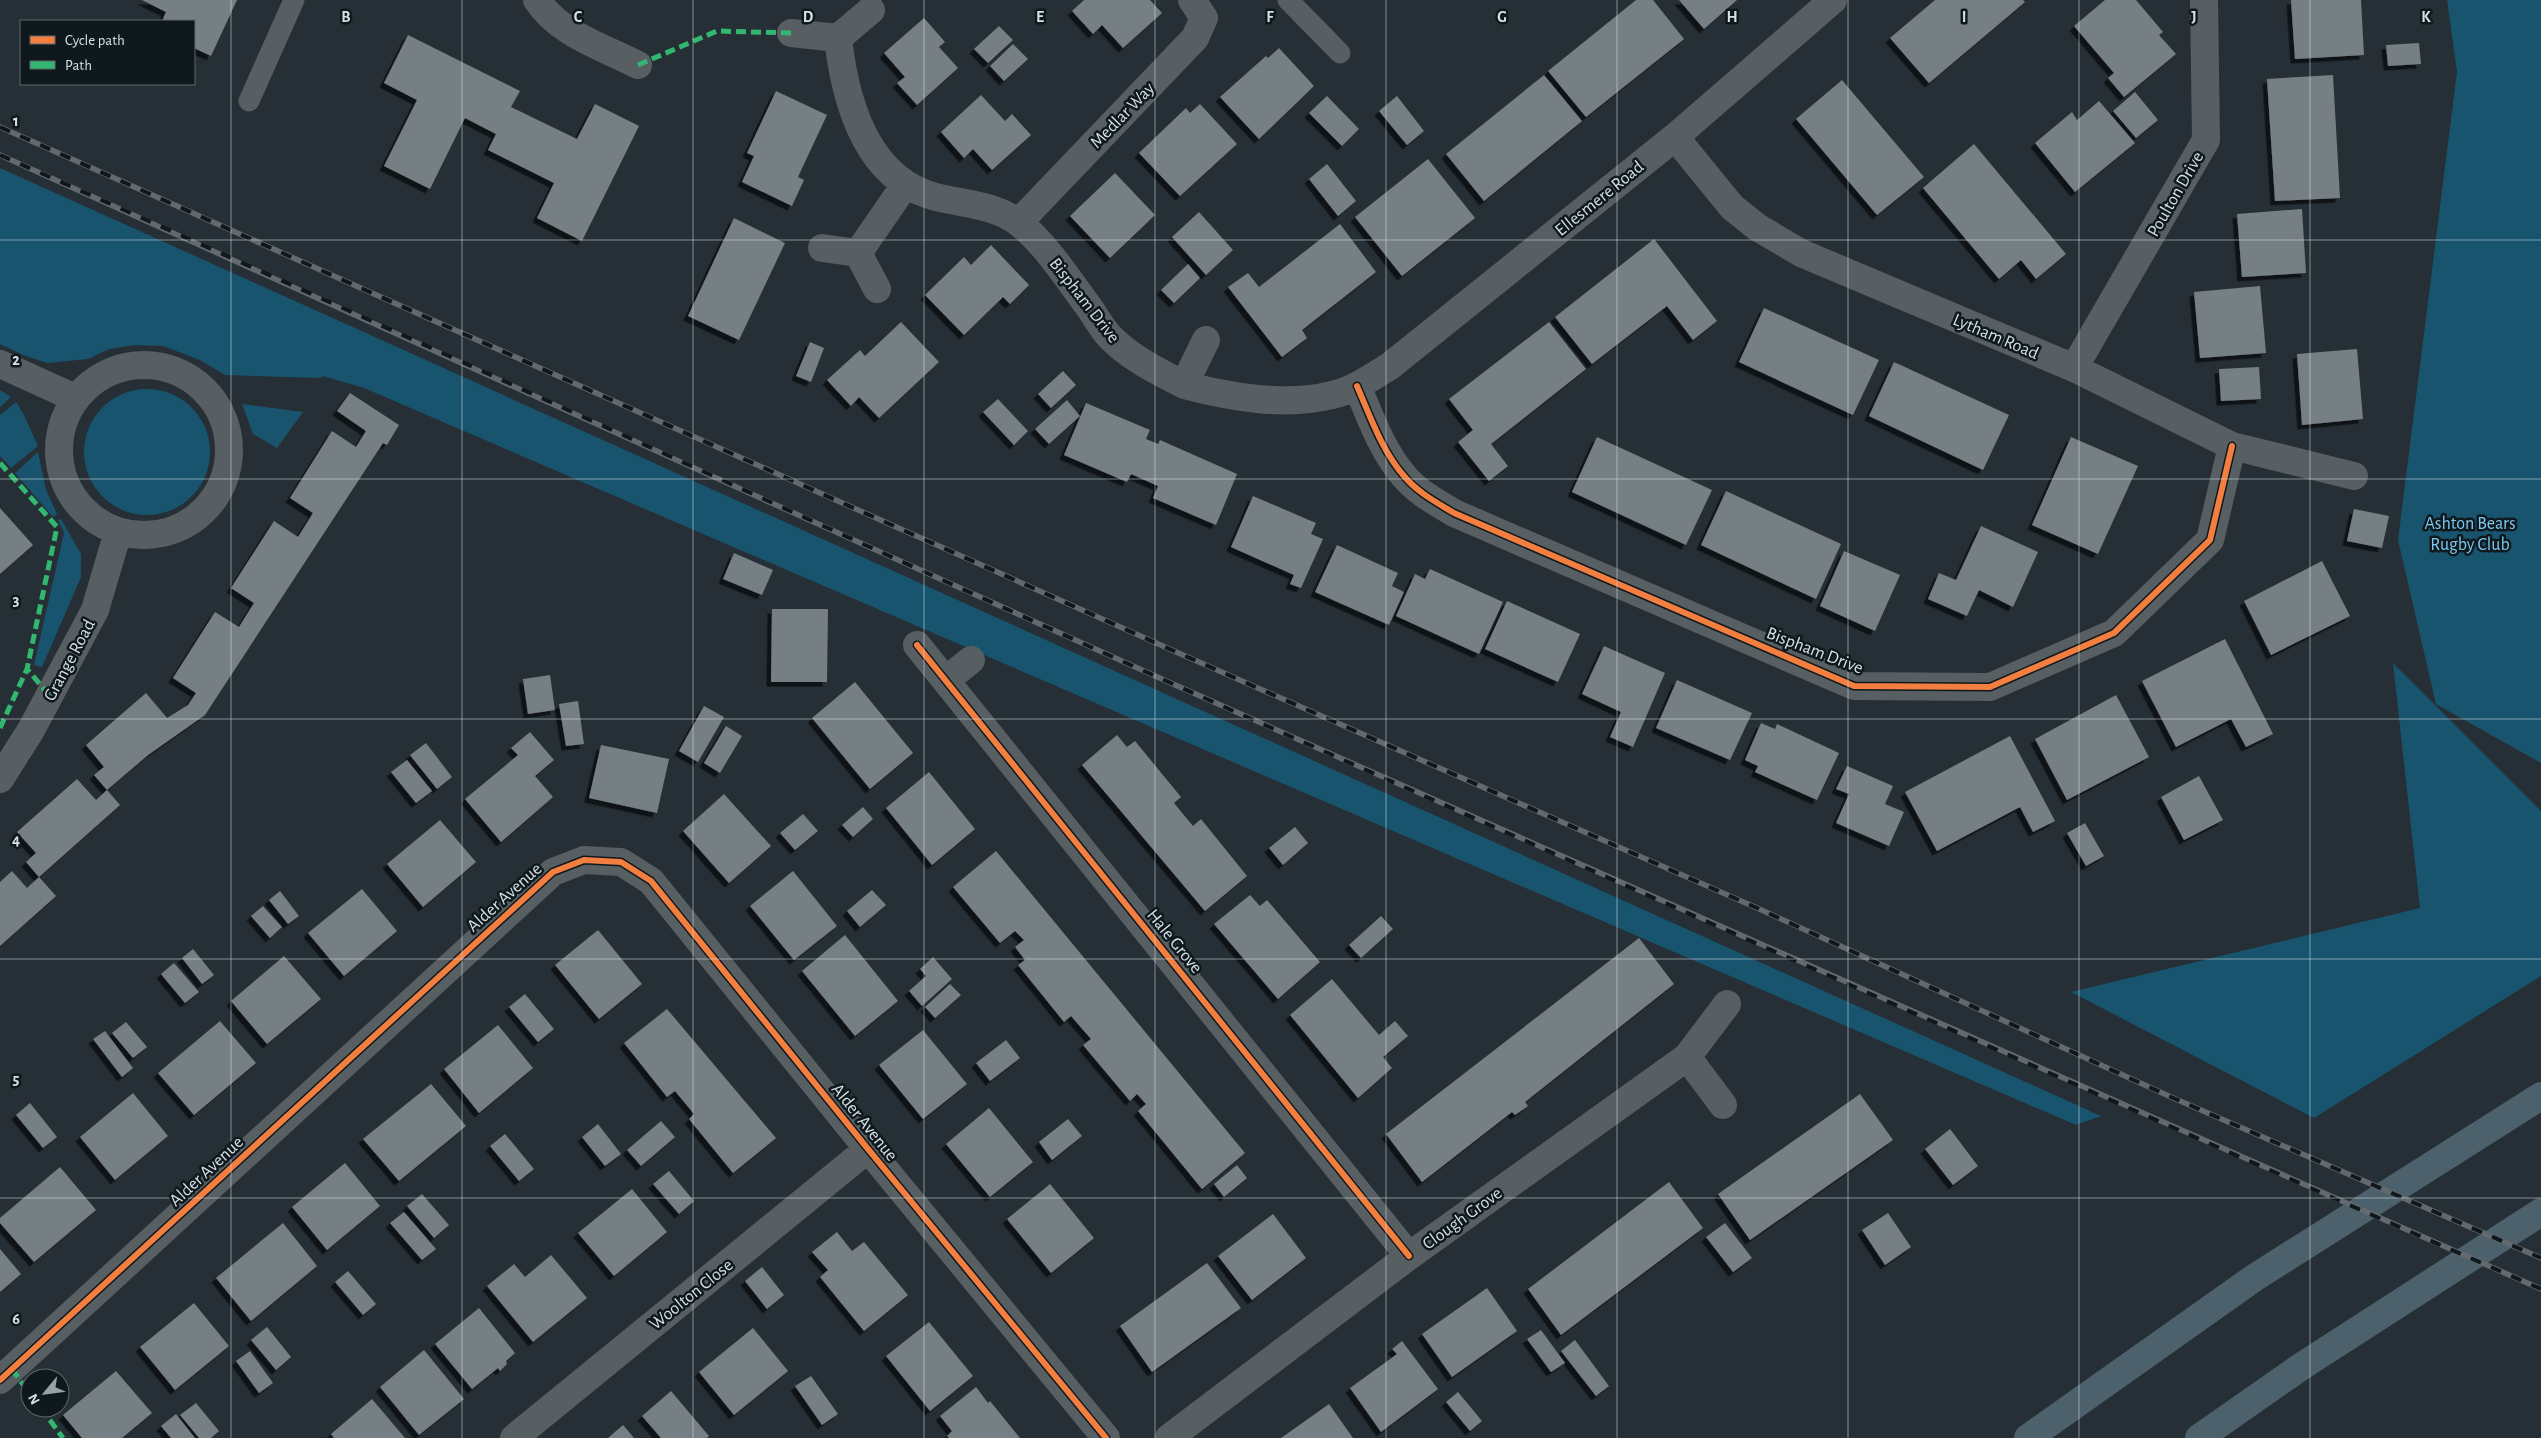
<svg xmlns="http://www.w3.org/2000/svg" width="2541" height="1438" font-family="'Alegreya Sans',sans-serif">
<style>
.green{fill:#19546f}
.building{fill:#767f84;filter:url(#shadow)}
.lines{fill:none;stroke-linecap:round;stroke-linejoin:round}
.lane{stroke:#575f63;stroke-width:21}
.street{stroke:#575f63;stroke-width:28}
.highway{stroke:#4c616b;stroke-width:28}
.rail-casing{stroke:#636a6f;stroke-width:5.5}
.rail{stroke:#0f181d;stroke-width:4;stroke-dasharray:11;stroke-linecap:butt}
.quiet{stroke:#33b770;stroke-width:5;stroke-dasharray:10 5;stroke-linecap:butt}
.cycleway-casing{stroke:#0f181d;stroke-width:9}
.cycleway{stroke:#f27e40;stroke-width:6}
.grid{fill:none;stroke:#d4e0e6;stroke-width:1;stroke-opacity:0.55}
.labels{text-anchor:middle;stroke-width:5;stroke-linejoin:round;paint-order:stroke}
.street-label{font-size:18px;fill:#d4e0e6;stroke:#0f181d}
.park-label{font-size:18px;fill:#7cc9f1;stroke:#0f181d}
.grid-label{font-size:16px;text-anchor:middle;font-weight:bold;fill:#d4e0e6;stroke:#0f181d;stroke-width:5;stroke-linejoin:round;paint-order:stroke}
</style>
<defs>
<filter id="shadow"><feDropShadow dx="-4.5" dy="4.5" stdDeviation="0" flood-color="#0009"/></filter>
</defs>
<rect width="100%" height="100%" fill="#252f35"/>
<path class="green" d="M2447,0H2541V763L2436,704L2398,540L2457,72Z
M0,168L2101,1116L2076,1125L364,388L323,376L321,378L225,375L200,360L163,346L134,345L109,349L88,359L47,363L23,355L0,344Z
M84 452a63 63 0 1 1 126 0a63 63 0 1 1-126 0Z
M0,390L11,397L0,407Z
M16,402L24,415L38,446L11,468L0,456V415Z
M242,404L303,412L277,448L253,434Z
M38,452L46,490L57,514L53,517L15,473Z
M61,519L81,554V577L42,667L34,665L64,533L58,520Z
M2393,663L2541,811V976L2314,1118L2071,992L2420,908Z"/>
<path class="building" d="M142,0H237L211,56L194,48V21H162L166,12Z
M1084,0H1150L1162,13L1123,48L1102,25L1093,34L1072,11Z
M1636,0H1653L1684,39L1586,117L1548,71Z
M1679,0H1737L1704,29Z
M1935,0H2023L2025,2L1929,83L1890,38Z
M2105,0H2136L2163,32L2159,35L2176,54L2124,97L2108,78L2114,73L2074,26Z
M2291,0H2361L2364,55L2295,59Z
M924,18L945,42L939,47L958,68L917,105L897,83L905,77L884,53Z
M999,26L1013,40L988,63L974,49Z
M408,35L520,91L511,107L577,139L595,104L639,126L582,241L537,218L554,183L488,150L496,134L465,118L430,189L384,166L417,100L384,83Z
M2419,43L2421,64L2388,66L2386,45Z
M1013,44L1028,59L1004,81L990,66Z
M1279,48L1314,86L1259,139L1220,97L1266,56L1268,58Z
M1544,75L1582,121L1484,201L1446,154Z
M2333,75L2340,198L2275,201L2267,79Z
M1842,80L1924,177L1877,215L1796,119Z
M776,91L827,115L798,177L804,180L792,206L742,182L754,156L747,153Z
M2135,92L2158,120L2136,138L2113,111Z
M981,95L1005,121L1012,114L1031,135L992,170L973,149L964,158L941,132Z
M1327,96L1359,129L1342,146L1309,113Z
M1397,96L1424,131L1407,145L1379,111Z
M2099,101L2135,143L2075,192L2035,143L2072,112L2077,120Z
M1200,104L1237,144L1180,196L1139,153L1186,108L1190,113Z
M1974,144L2066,254L2036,279L2021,260L1999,279L1923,188Z
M1428,159L1475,218L1402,276L1355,217Z
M1327,164L1356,201L1338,216L1309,179Z
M1115,173L1155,215L1110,258L1070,216Z
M2302,209L2306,273L2242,277L2237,214Z
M1199,212L1233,250L1206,275L1172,237Z
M734,218L785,243L739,340L688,316Z
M1340,224L1376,272L1302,330L1307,338L1282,357L1228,287L1248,273L1259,287Z
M1654,239L1717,321L1693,340L1667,306L1592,364L1555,317Z
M991,245L1029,285L1010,304L1003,297L964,335L925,295L964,257L971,265Z
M1188,264L1200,278L1174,303L1161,290Z
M2260,286L2266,353L2200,358L2194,292Z
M1764,308L1879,360L1853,415L1739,362Z
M901,322L939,362L879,418L859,397L851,406L827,380L860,350L865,356Z
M1549,322L1586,369L1491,444L1508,466L1489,481L1458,442L1473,430L1449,399Z
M810,342L824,348L811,382L796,376Z
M2357,349L2363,419L2302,425L2297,354Z
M1894,362L2009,415L1983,470L1869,416Z
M2259,367L2261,399L2221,401L2219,369Z
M1063,371L1076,385L1051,408L1038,394Z
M350,393L399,425L387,445L383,443L205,715L148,755L107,790L94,775L104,767L86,745L146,693L167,718L188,705L196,693L173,678L215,612L239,627L254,603L231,588L274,521L298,537L313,513L290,498L332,431L356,447L366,431L337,411Z
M998,399L1028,431L1014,445L983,412Z
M1067,400L1080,416L1049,444L1035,429Z
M1086,403L1150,430L1146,439L1158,444L1160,440L1237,474L1216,525L1153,498L1158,486L1131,474L1127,482L1064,455Z
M1597,437L1712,490L1686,545L1572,492Z
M2071,437L2138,466L2098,554L2032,525Z
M1726,491L1841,544L1816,599L1701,545Z
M1253,496L1316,523L1311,534L1323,539L1301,588L1290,584L1294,575L1231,547Z
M0,508L33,545L0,574Z
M2354,509L2389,516L2382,548L2347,541Z
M1981,526L2038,552L2013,607L1979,590L1967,616L1928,599L1939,573L1956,580Z
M1337,545L1398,573L1392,586L1404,592L1389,625L1315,592Z
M1844,551L1900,575L1875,631L1820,606Z
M734,553L773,570L762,595L723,579Z
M2322,561L2350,616L2271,655L2244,601Z
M1430,569L1503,602L1479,654L1396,616L1415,574L1425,579Z
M1507,601L1580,634L1558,682L1485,649Z
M772,609H828L827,682H771Z
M2225,639L2273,734L2246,747L2231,719L2176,747L2142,681Z
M1604,646L1665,673L1633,747L1610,737L1621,712L1582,694Z
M550,675L555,710L528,714L523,679Z
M1677,680L1752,713L1730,760L1656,728Z
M855,682L913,753L870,789L812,718Z
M2116,695L2149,757L2067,800L2035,739Z
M578,701L584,744L566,746L559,704Z
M704,706L724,717L698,762L679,751Z
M1761,723L1775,729L1777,724L1839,753L1817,800L1755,772L1758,766L1745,760Z
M726,726L742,736L720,773L704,763Z
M530,732L554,760L535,776L553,797L501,842L465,799L518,755L511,748Z
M1117,735L1127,747L1135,741L1181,797L1174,803L1183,814L1193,826L1201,819L1247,876L1205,911L1082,765Z
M2010,736L2055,821L2033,832L2020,807L1937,851L1905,792Z
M426,743L452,777L437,789L410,755Z
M601,745L669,759L657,813L589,798Z
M407,760L432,791L416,803L391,772Z
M1847,766L1893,786L1885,804L1904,812L1889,846L1836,823L1849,794L1836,789Z
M929,772L975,829L932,865L886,808Z
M2199,776L2223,820L2184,840L2161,797Z
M77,779L96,800L107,790L120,805L39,877L26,862L36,853L17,832Z
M724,794L771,846L729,883L683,831Z
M863,807L873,819L853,837L842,825Z
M803,814L818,831L795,850L780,833Z
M440,820L476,862L423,907L387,864Z
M2085,823L2104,856L2086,866L2067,833Z
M1295,827L1308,843L1283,865L1269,848Z
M996,851L1245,1153L1202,1189L1138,1111L1146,1104L1137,1094L1130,1101L1083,1045L1091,1039L1071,1016L1064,1022L1018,965L1025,960L1015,947L1024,940L1015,931L1000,943L953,887Z
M12,871L27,888L39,877L56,896L0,946V882Z
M793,871L837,926L794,960L750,906Z
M362,889L397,931L344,976L308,933Z
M872,890L886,905L860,927L847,911Z
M280,891L299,916L288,924L269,900Z
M1250,895L1260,906L1267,900L1320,962L1278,999L1214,924Z
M263,906L282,927L270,938L251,916Z
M1381,916L1393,929L1361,958L1349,945Z
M598,930L642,984L599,1019L555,965Z
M845,935L898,1001L855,1036L802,971Z
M1639,938L1674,984L1525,1102L1528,1106L1515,1115L1512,1112L1422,1182L1386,1134Z
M193,949L214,975L202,984L182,958Z
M284,956L321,999L267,1044L231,1001Z
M933,957L952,979L922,1006L909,991L926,976L920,969Z
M174,963L199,992L185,1003L161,974Z
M1332,979L1379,1035L1395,1021L1408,1036L1383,1057L1392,1068L1358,1098L1290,1015Z
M950,984L961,995L935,1018L925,1007Z
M525,994L554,1029L538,1042L509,1007Z
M667,1009L776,1138L733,1173L689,1119L694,1114L675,1091L667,1097L624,1043Z
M220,1021L256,1063L194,1115L158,1073Z
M126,1022L147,1047L133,1058L112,1033Z
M498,1025L533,1068L479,1113L444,1069Z
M923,1030L967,1084L923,1119L879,1065Z
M105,1031L133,1068L122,1077L93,1039Z
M1006,1040L1020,1058L990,1081L976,1063Z
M431,1084L466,1126L399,1181L363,1139Z
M133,1093L168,1136L115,1180L80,1137Z
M1860,1094L1893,1140L1750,1240L1718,1194Z
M30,1103L57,1137L43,1148L16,1115Z
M989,1108L1033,1162L990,1197L946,1144Z
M1068,1119L1082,1136L1052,1160L1039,1142Z
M661,1121L675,1137L641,1166L627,1150Z
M598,1124L621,1154L605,1166L582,1137Z
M1950,1129L1978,1166L1953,1185L1925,1149Z
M505,1134L534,1169L519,1181L490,1146Z
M345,1163L380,1206L327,1250L292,1207Z
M1237,1165L1247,1178L1224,1197L1214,1184Z
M60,1167L96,1210L34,1262L0,1223V1218Z
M669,1171L694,1201L679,1214L653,1184Z
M1669,1182L1703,1228L1561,1335L1528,1289Z
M1050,1184L1094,1238L1051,1273L1007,1219Z
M632,1189L667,1232L614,1276L578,1233Z
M422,1194L449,1225L434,1238L407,1206Z
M404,1212L436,1249L422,1260L390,1223Z
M1888,1213L1911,1247L1885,1265L1862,1230Z
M1273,1214L1306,1258L1252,1300L1218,1256Z
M283,1223L317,1266L251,1321L216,1278Z
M1725,1223L1752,1258L1733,1272L1706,1237Z
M837,1232L852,1251L864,1242L908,1295L864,1331L820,1277L828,1270L812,1252Z
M0,1249L21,1274L0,1292Z
M551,1255L587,1298L533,1342L487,1286L514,1264L525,1277Z
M1207,1263L1241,1308L1152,1372L1120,1326Z
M762,1267L784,1295L767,1309L745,1281Z
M348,1271L376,1304L363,1315L335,1282Z
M1487,1288L1517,1331L1452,1377L1422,1334Z
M194,1303L229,1346L175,1390L140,1347Z
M479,1308L515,1353L506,1361L507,1364L500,1371L498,1368L472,1389L435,1344Z
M929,1322L973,1376L930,1411L886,1356Z
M267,1327L291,1357L276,1370L251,1340Z
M753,1328L788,1371L734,1415L699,1372Z
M1541,1330L1565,1363L1551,1372L1527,1339Z
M1575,1340L1609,1386L1596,1396L1561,1351Z
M1402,1341L1438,1389L1381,1432L1350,1388L1397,1354L1392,1349Z
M424,1350L464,1399L419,1435L380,1387Z
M250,1351L273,1383L259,1393L236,1361Z
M116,1371L152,1413L122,1438H82L63,1415Z
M811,1376L838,1414L822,1425L795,1386Z
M976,1387L988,1403L990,1401L1020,1438H949L947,1436L952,1431L940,1416Z
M671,1391L709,1436L707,1438H661L642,1416Z
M1458,1392L1482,1421L1470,1431L1446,1402Z
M372,1399L405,1438H334L331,1434Z
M196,1403L219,1431L211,1438H199L180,1415Z
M1329,1404L1353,1438H1281L1298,1426Z
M176,1414L195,1438H171L161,1426Z
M623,1425L634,1438H608Z"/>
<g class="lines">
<path class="lane" d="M1288,0L1340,53
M249,101L294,0"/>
<path class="street" d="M537,0C559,34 603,47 638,65
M791,33L838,38L871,10
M838,38C845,101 866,179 936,197C964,204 996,205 1019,223C1048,246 1069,281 1091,310C1097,319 1103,330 1111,338C1132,359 1158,371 1184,385
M1675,137L1732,207L1757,227L1801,253L2074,368L2232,446L2354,476
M1019,222L1195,38L1204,18L1192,0
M822,248L858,253L877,289
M858,253L905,185
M1206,340L1184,385C1230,397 1285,407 1332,395C1354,390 1372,377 1390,366L1675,137L1833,0
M0,364L75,398
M59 450a85 85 0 1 1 170 0a85 85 0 1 1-170 0Z
M2074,368L2206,140L2204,0
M1357,386C1370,416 1382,451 1404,476C1417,492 1436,502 1454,513L1854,686L1990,687L2114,633L2210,540L2232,446
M917,645L1409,1256
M946,680L971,660
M0,779L31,730L95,610L118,532
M1687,1057L1723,1105
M0,1380L553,872L584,860L621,862L651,881L868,1149L1106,1438
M514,1438L868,1149
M1169,1438L1409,1256L1687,1057L1727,1004"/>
<path class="highway" d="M2028,1438L2254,1278L2541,1096
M2199,1438L2302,1366L2541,1212"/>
<defs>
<path id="rail" d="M0,127L1183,655L1757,908L2171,1097L2541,1258
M0,155C392,328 781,508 1173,684C1628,887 2084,1089 2541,1289"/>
</defs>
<use href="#rail" class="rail-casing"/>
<use href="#rail" class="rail"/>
<path class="quiet" d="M638,65L717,31L791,33
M0,463L57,527L27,669L50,696
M0,728L27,669
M12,1369L30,1394
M41,1408L63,1438"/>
<defs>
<path id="cycleway" d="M1357,386C1370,416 1382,451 1404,476C1417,492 1436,502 1454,513L1854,686L1990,687L2114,633L2210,540L2232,446
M917,645L1409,1256
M0,1380L553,872L584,860L621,862L651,881L868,1149L1106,1438"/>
</defs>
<use href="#cycleway" class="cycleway-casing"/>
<use href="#cycleway" class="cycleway"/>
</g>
<path class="grid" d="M231,0V1438M462,0V1438M693,0V1438M924,0V1438M1155,0V1438M1386,0V1438M1617,0V1438M1848,0V1438M2079,0V1438M2310,0V1438M0,240H2541M0,479H2541M0,719H2541M0,959H2541M0,1198H2541"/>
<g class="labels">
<g class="street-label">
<text transform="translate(1122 115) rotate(-46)" y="6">Medlar Way</text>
<text transform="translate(2175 194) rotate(-60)" y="6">Poulton Drive</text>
<text transform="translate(1599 198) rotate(-39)" y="6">Ellesmere Road</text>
<text transform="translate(1085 300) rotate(52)" y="6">Bispham Drive</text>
<text transform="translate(1996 336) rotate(23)" y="6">Lytham Road</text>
<text transform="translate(1815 650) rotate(21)" y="6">Bispham Drive</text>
<text transform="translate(69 660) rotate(-62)" y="6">Grange Road</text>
<text transform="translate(504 897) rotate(-42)" y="6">Alder Avenue</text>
<text transform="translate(1175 941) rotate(51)" y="6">Hale Grove</text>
<text transform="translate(865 1122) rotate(51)" y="6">Alder Avenue</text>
<text transform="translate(206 1171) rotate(-43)" y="6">Alder Avenue</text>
<text transform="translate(1462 1218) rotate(-36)" y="6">Clough Grove</text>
<text transform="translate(691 1294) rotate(-39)" y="6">Woolton Close</text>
</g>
<g class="park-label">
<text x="2470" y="529">Ashton Bears<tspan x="2470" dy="21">Rugby Club</tspan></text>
</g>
</g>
<g class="grid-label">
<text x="346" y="22">B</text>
<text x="578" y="22">C</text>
<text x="808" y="22">D</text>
<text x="1040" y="22">E</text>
<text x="1270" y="22">F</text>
<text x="1502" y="22">G</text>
<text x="1732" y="22">H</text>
<text x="1964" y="22">I</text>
<text x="2194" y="22">J</text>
<text x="2426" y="22">K</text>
<text x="16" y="126">1</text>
<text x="16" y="365">2</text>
<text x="16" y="605">3</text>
<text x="16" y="845">4</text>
<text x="16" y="1084">5</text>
<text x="16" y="1324">6</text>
</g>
<rect x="20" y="20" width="175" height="65" fill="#0f181d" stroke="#5e686d"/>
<rect x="30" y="36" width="25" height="8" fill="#f27e40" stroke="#5e686d"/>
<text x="65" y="45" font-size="15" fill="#d4e0e6">Cycle path</text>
<rect x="30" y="61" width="25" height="8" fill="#33b770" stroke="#5e686d"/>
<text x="65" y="70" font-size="15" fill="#d4e0e6">Path</text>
<g transform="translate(45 1393) rotate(241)"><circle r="24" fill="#0f181d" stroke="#5e686d"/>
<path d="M0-4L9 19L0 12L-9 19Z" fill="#97a2a8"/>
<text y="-8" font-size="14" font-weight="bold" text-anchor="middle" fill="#d4e0e6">N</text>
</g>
</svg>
